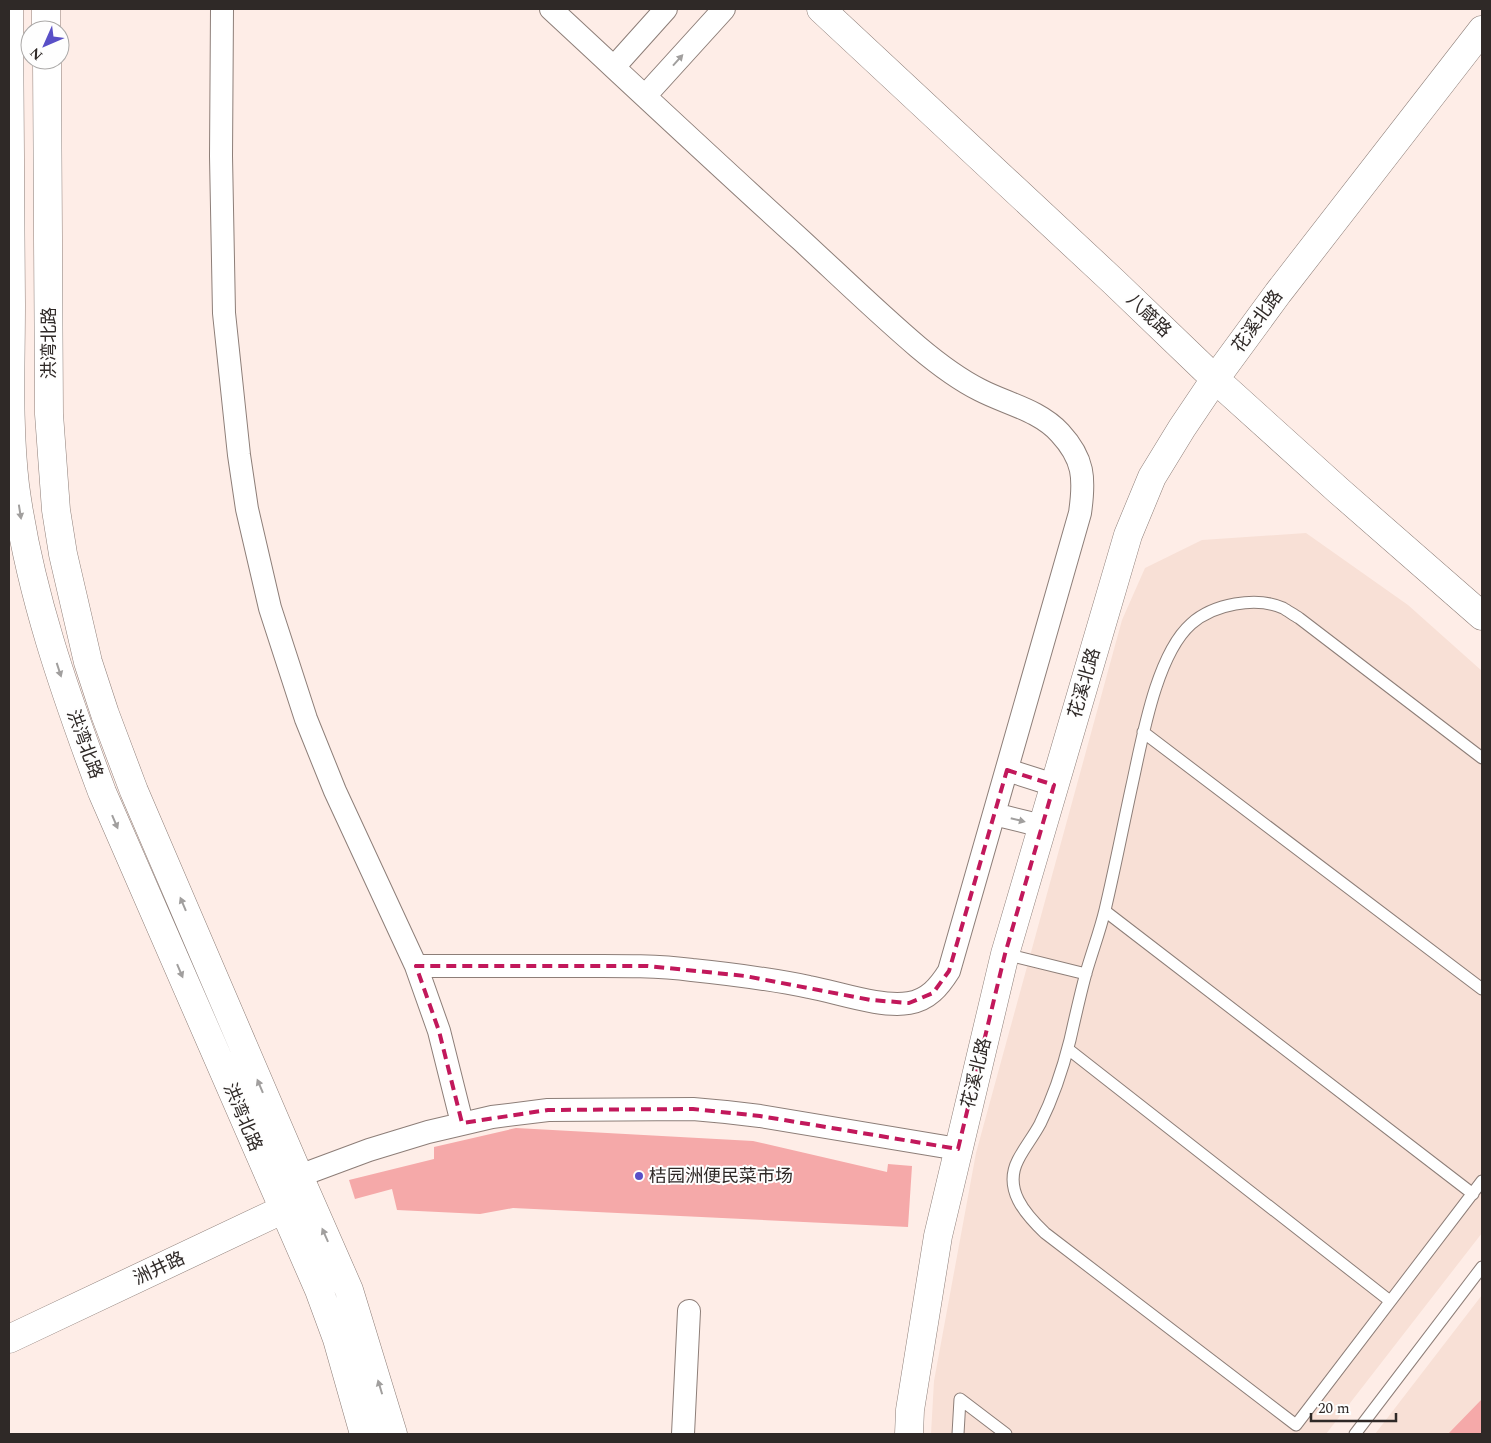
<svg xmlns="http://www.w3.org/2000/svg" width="1491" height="1443" font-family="Spectral,'Noto Sans SC',serif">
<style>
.built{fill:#f8e0d6}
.building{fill:#f5a9a9}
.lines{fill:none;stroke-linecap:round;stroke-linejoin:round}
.lane-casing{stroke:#8d7e78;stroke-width:13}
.street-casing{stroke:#8d7e78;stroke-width:24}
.secondary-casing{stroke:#8d7e78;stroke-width:29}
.lane{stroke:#fff;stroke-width:11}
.street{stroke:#fff;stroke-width:22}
.secondary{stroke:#fff;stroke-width:28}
.oneway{fill:#a19f9e}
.marked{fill:none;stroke:#c2185b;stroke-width:4;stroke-dasharray:10 6;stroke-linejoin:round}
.poi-dot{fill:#594fc7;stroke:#fefefe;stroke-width:2}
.labels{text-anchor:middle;stroke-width:4;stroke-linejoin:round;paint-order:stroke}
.street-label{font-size:18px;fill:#2f2927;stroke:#fefefe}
.poi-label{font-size:18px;fill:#2f2927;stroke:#fefefe;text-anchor:start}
</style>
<rect width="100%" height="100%" fill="#feede7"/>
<path class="built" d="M1306,533L1408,605L1482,671V1233L1326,1434H931L934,1381L976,1153L1122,620L1145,568L1202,540Z
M1482,1295V1434H1375Z"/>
<path class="building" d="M516,1128L753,1141L887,1172L888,1164L912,1166L908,1227L513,1208L480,1214L397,1210L392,1189L355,1199L349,1180L434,1159V1147Z
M1482,1399V1434H1448Z"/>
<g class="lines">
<defs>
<path id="lane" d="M1143,732L1482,989
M1482,758L1299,618C1294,615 1288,611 1283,608C1256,596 1213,604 1191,624C1156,655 1142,740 1132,785C1123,826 1115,868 1105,910C1100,931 1092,952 1086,973C1080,995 1075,1018 1070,1040C1063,1068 1053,1098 1040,1124C1033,1137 1024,1148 1018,1160C1003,1189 1025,1214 1045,1233L1296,1425L1482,1181
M1105,911L1473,1194
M1005,954L1086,974
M1068,1049L1390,1301
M958,1434L960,1399L1006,1434
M1355,1434L1482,1267"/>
<path id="street" d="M222,9L221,156L224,313L239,455L247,509L270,608L306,719L335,791L416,966L439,1031L462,1123
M614,67L666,9
M645,96L724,9
M1007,770L1054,785
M994,814L1042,826
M416,966C468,966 520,966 571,966C612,966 652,965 692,970C731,974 770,979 809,987C837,992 881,1008 909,1003C928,1000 939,987 949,971L1080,513C1085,478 1084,459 1060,433C1039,410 1007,404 980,390C958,379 937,363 918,347C878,313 840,276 801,240C717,164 634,86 551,9
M299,1176L369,1150L428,1132L492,1117L548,1110L693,1109L726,1112L760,1116L958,1149
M683,1434L689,1311"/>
<path id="secondary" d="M9,9C10,107 10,206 11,305C11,365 8,425 15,485C29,591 65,693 102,792L319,1290L337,1339L364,1434
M46,9V30
M821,9L1114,282L1215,379L1339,491L1482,616
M47,60L49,414L56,510L63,554L88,662L105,714L134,791L299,1176L349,1290L393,1434
M9,1339L299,1202
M909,1434L910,1410L938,1236L1005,954L1128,535L1152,477L1182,428L1215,379L1278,293L1482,30"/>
</defs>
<use href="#lane" class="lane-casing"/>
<use href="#street" class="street-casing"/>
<use href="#secondary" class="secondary-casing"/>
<use href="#lane" class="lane"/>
<use href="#street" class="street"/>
<use href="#secondary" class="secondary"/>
</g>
<defs><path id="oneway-solid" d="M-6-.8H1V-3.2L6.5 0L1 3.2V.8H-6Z" transform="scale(1.25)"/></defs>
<g class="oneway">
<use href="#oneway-solid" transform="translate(678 60) rotate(-48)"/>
<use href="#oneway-solid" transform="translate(20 512) rotate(81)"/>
<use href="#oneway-solid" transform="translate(59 670) rotate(72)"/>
<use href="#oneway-solid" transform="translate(1018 820) rotate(14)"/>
<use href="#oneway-solid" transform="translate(115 822) rotate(67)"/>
<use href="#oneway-solid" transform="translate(183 904) rotate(-113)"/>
<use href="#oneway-solid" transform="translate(180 971) rotate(67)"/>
<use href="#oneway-solid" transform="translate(260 1086) rotate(-113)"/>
<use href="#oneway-solid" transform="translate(325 1235) rotate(-114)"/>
<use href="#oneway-solid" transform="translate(380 1387) rotate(-107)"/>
</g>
<path class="marked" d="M1007,770L1054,785L1005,954L958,1149L760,1116L693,1109L548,1110L462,1123L439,1031L416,966H648L745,976L871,1000L909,1003L933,993L949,971Z"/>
<circle class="poi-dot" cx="639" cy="1176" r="5"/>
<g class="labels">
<g class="street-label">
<text transform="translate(1149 315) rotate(44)" y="6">八箴路</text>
<text transform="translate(1257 321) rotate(-54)" y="6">花溪北路</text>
<text transform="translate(49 343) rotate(-90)" y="6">洪湾北路</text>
<text transform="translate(1084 683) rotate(-74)" y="6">花溪北路</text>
<text transform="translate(85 744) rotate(70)" y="6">洪湾北路</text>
<text transform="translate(976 1073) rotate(-76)" y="6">花溪北路</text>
<text transform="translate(243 1117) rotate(67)" y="6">洪湾北路</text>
<text transform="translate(159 1268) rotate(-25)" y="6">洲井路</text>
</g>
<g class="poi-label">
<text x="649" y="1182">桔园洲便民菜市场</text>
</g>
</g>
<rect width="1491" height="1443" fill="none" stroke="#2f2927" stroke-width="20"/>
<g transform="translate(45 45) rotate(225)"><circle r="24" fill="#fefefe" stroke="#aba9a8"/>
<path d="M0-4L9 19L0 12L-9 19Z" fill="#594fc7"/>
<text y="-8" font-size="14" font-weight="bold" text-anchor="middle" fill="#2f2927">N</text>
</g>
<path d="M1311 1413v8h85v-8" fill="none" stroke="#2f2927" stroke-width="2.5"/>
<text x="1318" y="1413" font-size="15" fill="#2f2927" stroke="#fefefe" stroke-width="4" paint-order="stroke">20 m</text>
</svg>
